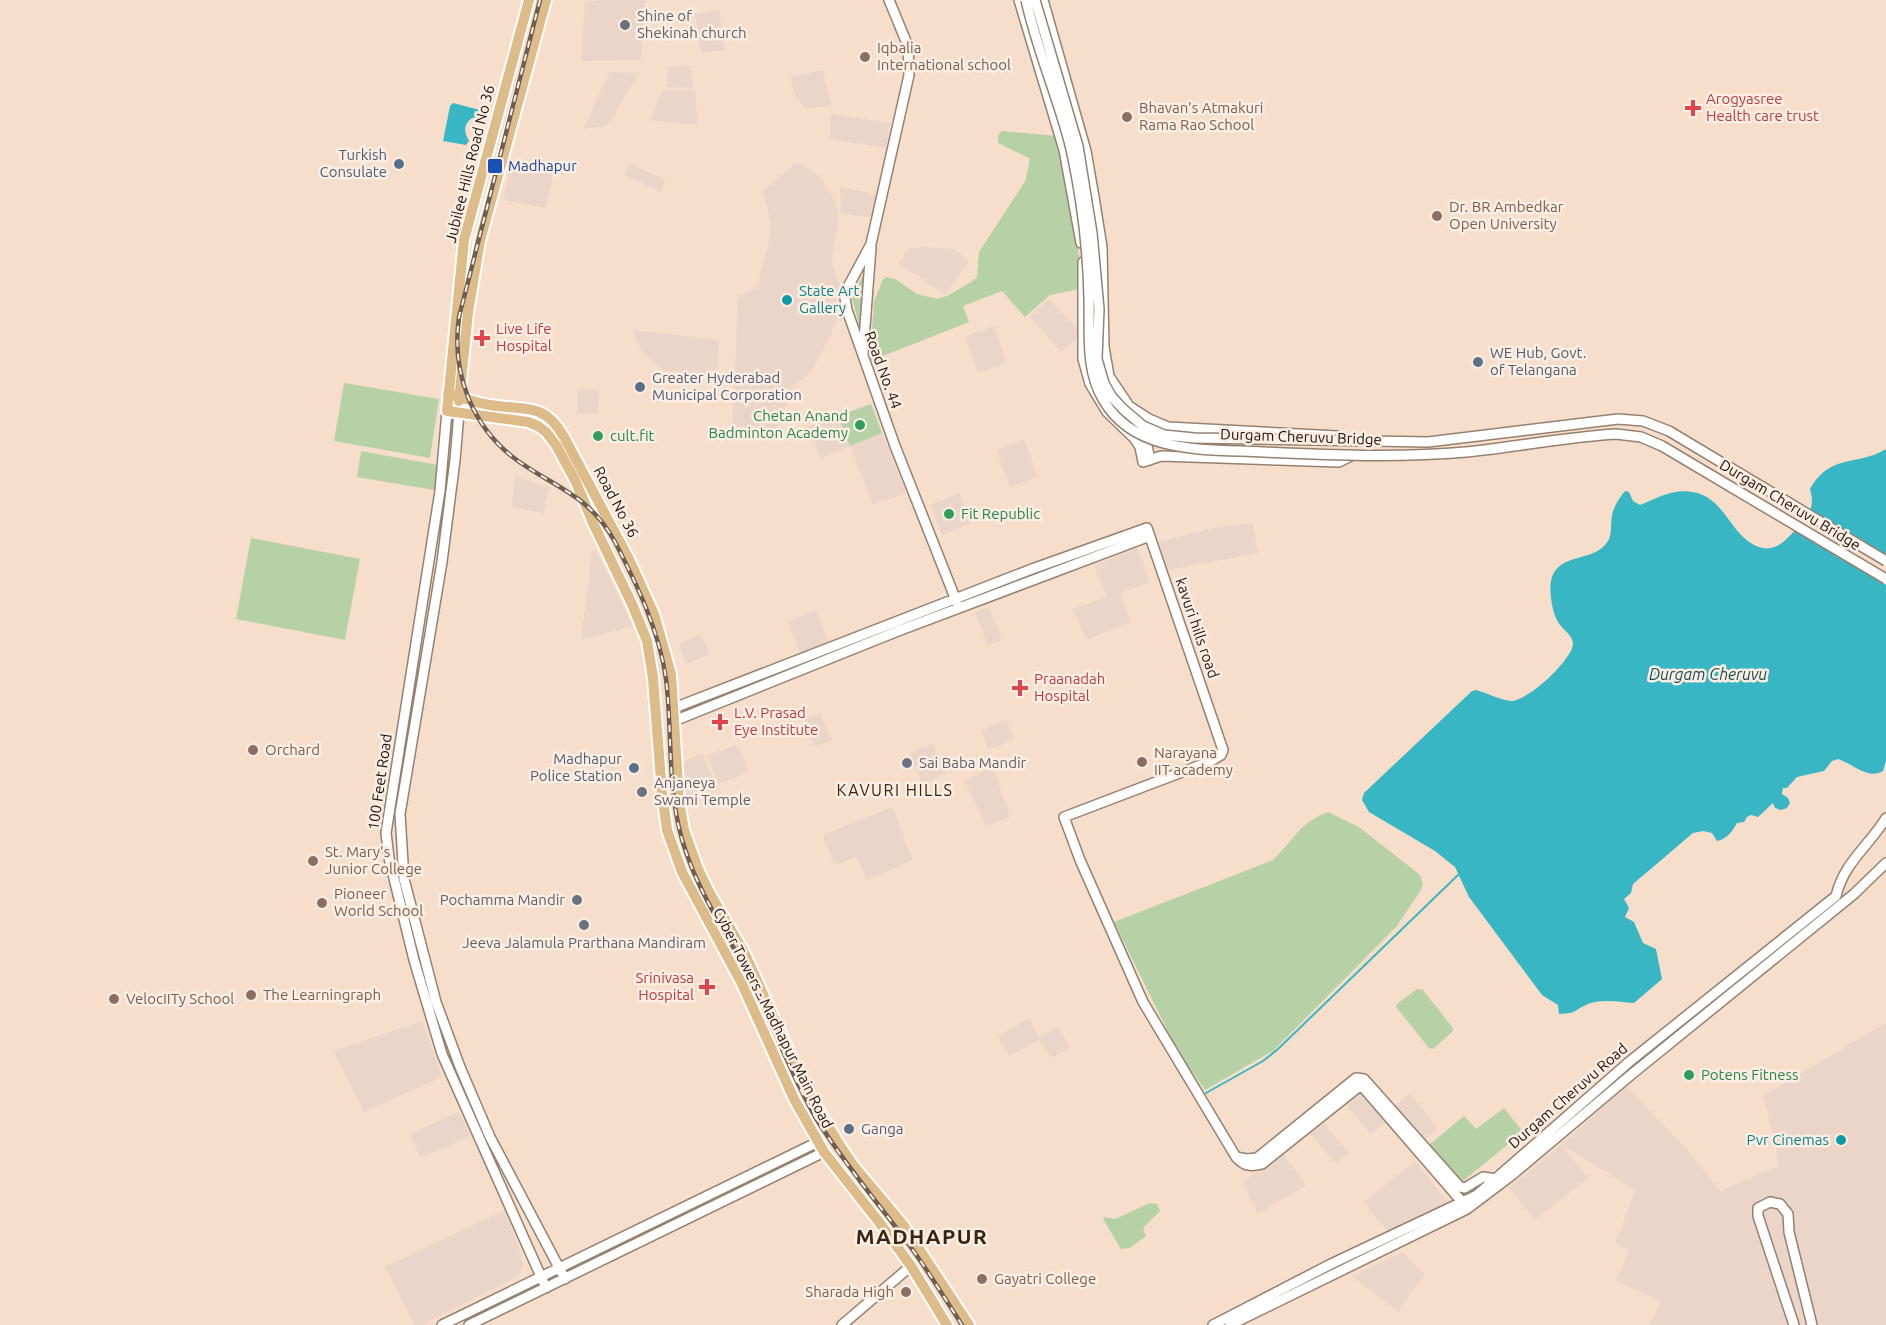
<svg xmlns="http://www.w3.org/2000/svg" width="1886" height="1325" font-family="Ubuntu,sans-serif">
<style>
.commercial{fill:#ebd4c8}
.green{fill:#b6d1a5}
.water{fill:#38b6c4}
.pier{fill:#f7decb}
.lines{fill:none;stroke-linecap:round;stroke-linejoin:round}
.stream{stroke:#38b6c4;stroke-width:2}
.secondary-casing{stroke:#96816f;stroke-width:12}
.primary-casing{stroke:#fff;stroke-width:14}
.secondary{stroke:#fff;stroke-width:9}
.primary{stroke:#ddbc89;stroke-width:10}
.rail-casing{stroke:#6d5e53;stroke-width:4.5}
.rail{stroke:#fceee2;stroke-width:2;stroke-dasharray:7;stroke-linecap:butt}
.secondary-bridge-casing{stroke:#96816f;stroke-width:12;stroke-linecap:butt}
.secondary-bridge{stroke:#fff;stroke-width:9}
.worship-dot{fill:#6b7280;stroke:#fceee2;stroke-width:2}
.education-dot{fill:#8d6e63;stroke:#fceee2;stroke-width:2}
.health-dot{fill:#e0444e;stroke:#fceee2;stroke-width:2}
.service-dot{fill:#5c6f8a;stroke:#fceee2;stroke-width:2}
.transit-dot{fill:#1a4fb4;stroke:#fceee2;stroke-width:2}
.culture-dot{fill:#0f9aa8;stroke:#fceee2;stroke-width:2}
.leisure-dot{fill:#2e9e5b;stroke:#fceee2;stroke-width:2}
.labels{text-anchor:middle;stroke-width:5;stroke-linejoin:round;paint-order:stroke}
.worship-label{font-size:15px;fill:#5b616d;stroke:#fceee2;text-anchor:start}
.education-label{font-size:15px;fill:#785e54;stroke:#fceee2;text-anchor:start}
.health-label{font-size:15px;fill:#be3a42;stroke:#fceee2;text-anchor:start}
.service-label{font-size:15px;fill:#4e5e75;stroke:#fceee2;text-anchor:start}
.street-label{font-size:15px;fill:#1b130c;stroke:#fceee2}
.transit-label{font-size:15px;fill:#164399;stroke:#fceee2;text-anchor:start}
.culture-label{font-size:15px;fill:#0d838f;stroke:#fceee2;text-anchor:start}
.leisure-label{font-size:15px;fill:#27864d;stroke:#fceee2;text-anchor:start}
.water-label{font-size:16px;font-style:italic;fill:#1b4f55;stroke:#fceee2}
.neighbourhood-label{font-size:16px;letter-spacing:1.5px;fill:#362515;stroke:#fceee2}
.district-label{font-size:21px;font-weight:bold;letter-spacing:1.5px;fill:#362515;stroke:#fceee2}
</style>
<rect width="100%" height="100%" fill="#f7decb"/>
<path class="commercial" d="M602,0H645L641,60L581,61L585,2Z
M719,10L725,50L701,53L695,14Z
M691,65L693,88L667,87L668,67Z
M823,70L831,106L805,109L794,93L790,77Z
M610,72L639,73L607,126L583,129Z
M663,90H695L698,125L650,120Z
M831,114L890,123L886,148L830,139Z
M797,162L819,176L833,197L838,210V223L832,258L834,271L840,286L836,298L839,316L827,343L813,368L804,379L793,385L777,428L732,436L738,301L741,295L754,289L758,283L769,241L771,224L763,191Z
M630,164L666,180L661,192L625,175Z
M510,165L553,174L546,208L504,200Z
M840,187L876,194L873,218L841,213Z
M922,247L953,249L969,261L945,295L898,263L909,249Z
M1049,299L1082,334L1061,352L1030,317Z
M994,326L1007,363L978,373L965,336Z
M632,330L719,340L717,379L663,370L642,351Z
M578,389L599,390L598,414H577Z
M838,416L850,446L882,433L906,493L873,505L850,446L821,458L808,427Z
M1024,439L1038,477L1010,487L996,450Z
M515,476L549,487L544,513L512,507Z
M960,493L971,523L942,535L930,505Z
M1252,523L1258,553L1168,570L1159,542L1214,528Z
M1137,547L1150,582L1120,593L1131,622L1086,640L1073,609L1107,597L1094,566Z
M596,550L633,626L581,640L592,551Z
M989,607L1002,640L987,645L975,612Z
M816,610L829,642L800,653L788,622Z
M701,634L710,654L686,664L679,644Z
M820,713L832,740L815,747L804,720Z
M1006,719L1015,739L989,750L981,731Z
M933,743L946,774L922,784L910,753Z
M738,745L749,772L719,784L706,755Z
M702,753L716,785L688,796L682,784L683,762Z
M993,767L1010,817L986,826L964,780Z
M893,807L912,860L867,880L857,857L834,865L823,835Z
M1029,1018L1039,1037L1058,1027L1070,1047L1051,1058L1040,1039L1010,1056L998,1036Z
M422,1021L442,1077L364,1112L334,1051Z
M1886,1023V1325H1649L1661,1301L1616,1281L1629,1250L1616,1243L1635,1190L1562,1145L1588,1178L1535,1220L1509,1188L1561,1145L1626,1086L1692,1155L1720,1191L1778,1166L1776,1146L1763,1096Z
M1361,1093L1386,1122L1371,1134L1346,1105Z
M1410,1093L1438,1129L1420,1143L1392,1109Z
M459,1112L470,1136L421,1158L410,1134Z
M1324,1123L1349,1153L1336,1163L1310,1134Z
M1283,1154L1306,1185L1258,1214L1242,1182Z
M1415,1161L1450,1206L1395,1239L1363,1203Z
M505,1210L517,1243L523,1266L521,1272L516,1277L422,1325H414L385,1267Z
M1403,1252L1425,1274L1398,1311L1352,1276Z"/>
<path class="green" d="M1002,131L1058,136L1085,288L1050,295L1025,317L1002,291L963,306L969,322L870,361L874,302L883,279L887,277L895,279L917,294L938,299L949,295L971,282L977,277L979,252L1026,180C1026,172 1030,166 1029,158L998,143V135Z
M867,266L861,333L852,298Z
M344,383L439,399L430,458L334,441Z
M871,404L882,433L850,446L838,416Z
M361,451L438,465L434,490L357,477Z
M251,538L360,559L345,640L236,619Z
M1328,812L1359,827L1420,875L1423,885L1421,890L1396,927L1274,1050L1205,1090L1179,1054L1114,922L1273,860C1294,840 1300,822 1328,812Z
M1417,989L1423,990L1453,1028V1031L1433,1049L1429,1048L1396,1007L1397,1004Z
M1504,1108L1523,1132L1462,1182L1429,1145L1464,1116L1476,1129Z
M1150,1203L1157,1204L1160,1211L1144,1227L1143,1229L1146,1236L1130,1248L1121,1249L1103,1219L1104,1217L1115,1219Z"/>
<path class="water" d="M453,103L480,110L479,117L472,118C463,125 464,132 469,141L466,145L443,141L450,106Z
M1886,449V761L1883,771C1868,780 1853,764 1838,759L1832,761L1824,771L1797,777L1787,788H1783L1782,794L1788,798L1790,803L1787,808L1781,810L1775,808L1773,803L1758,817L1751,815L1747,817L1744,822L1737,823C1732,832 1727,839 1717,841L1712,833L1703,831L1693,833L1633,884L1631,893L1624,899L1629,908L1625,917L1634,922L1643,943L1656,949L1662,979L1634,1003C1619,1002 1600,998 1586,1005C1571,1012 1577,1013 1559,1014L1558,1005L1542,995L1469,897L1455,867L1435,851L1369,812L1362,800L1364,793L1472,691L1476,690C1487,693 1500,700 1511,701C1528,701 1572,660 1573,644C1573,635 1562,629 1558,622C1552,612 1548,588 1552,577C1560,554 1591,561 1605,545C1613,537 1610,526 1612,515C1614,506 1619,498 1625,491L1629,492L1633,501L1640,505C1659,497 1676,487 1697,493C1724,500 1730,532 1754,545C1776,556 1788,538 1802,522C1812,511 1814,503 1810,489C1830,453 1856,467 1886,449Z"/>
<path class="pier" d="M1807,508L1886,557V585L1792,529L1804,515Z"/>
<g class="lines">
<path class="stream" d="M1206,1093L1263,1061L1278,1049L1458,875"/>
<defs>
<path id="secondary" d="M889,0L908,46L909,75L871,244L849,285L845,298L847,310L895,446L959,608
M1019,0L1064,150L1081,243
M1043,0L1086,151L1094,197L1102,247L1104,347L1109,376L1129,406L1149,419L1168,427L1337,436L1342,439
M1083,262V359L1090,384L1107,412L1134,438L1140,447L1143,462L1161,456L1339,462L1351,456
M863,353L871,247
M447,411L440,491L386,833L389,858L414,960L442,1054L546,1288
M459,413L455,460L442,562L400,814L404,879L436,1002L460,1067L490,1137L565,1279
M1144,431L1150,460
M674,708L1032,569L1147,528L1223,750L1221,755L1211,761L1064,817L1080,860L1143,1002L1236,1157C1244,1166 1250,1167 1262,1164L1361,1085L1463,1203
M674,721L898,631L1150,536
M1236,1157L1246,1159L1257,1158L1356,1078L1364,1079L1460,1187L1465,1188L1483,1177L1496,1179
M442,1325L818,1142
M469,1325L824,1152
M842,1325L911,1266
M1213,1325L1331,1264L1477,1195L1629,1062L1836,896C1844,862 1869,846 1886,818
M1230,1325L1467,1209L1512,1175L1632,1074L1854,894L1886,863
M1794,1325L1758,1216V1208L1770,1202L1780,1204L1788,1214L1789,1232L1812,1325"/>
<path id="primary" d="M529,0L464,240L447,411L528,422L538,426L546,432L556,445L575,480L593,523L632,604L647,641L653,678L662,793L667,830L682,872L742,984L794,1099L824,1152L879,1222L911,1266L947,1325
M448,394C462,397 475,403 490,405C524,411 544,401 564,437L629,559L654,614L671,674L679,801L684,830L698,869L709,892L744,952L805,1087L839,1144L853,1165L904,1226L969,1325
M459,401L468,312L480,241L546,0"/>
</defs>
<use href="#secondary" class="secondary-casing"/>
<use href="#primary" class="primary-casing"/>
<use href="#secondary" class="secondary"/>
<use href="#primary" class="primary"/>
<defs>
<path id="rail" d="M540,0L459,317C451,373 472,428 518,461C558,489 590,496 615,542C637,585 659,630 666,679C673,737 666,796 686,852C700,894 726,933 747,972C772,1020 789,1073 817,1120C844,1163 877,1202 907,1242C927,1269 944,1297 962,1325"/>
</defs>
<use href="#rail" class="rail-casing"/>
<use href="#rail" class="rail"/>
<defs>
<path id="secondary-bridge" d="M1026,0C1037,51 1059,99 1071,149C1082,199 1088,249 1089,299C1090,334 1085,370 1104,401C1136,455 1208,449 1263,452C1331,455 1398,458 1466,452C1516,447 1566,437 1616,434L1641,437L1662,446L1886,579
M1035,0L1078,146L1092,233L1099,309L1097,359L1104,383L1111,396L1123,409L1143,426L1164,435L1194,438L1428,442L1618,419L1643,421L1669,431L1886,561"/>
</defs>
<use href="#secondary-bridge" class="secondary-bridge-casing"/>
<use href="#secondary-bridge" class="secondary-bridge"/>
</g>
<g class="worship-dot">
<circle cx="625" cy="25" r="6"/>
<circle cx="907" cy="763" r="6"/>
<circle cx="642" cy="792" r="6"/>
<circle cx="577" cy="900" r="6"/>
<circle cx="584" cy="925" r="6"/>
</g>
<g class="education-dot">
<circle cx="865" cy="57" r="6"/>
<circle cx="1127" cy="117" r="6"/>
<circle cx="1437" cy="216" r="6"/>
<circle cx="253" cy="750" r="6"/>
<circle cx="1142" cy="762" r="6"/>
<circle cx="313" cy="861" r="6"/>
<circle cx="322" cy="903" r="6"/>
<circle cx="251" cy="995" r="6"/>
<circle cx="114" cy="999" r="6"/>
<circle cx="982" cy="1279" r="6"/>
<circle cx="906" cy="1292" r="6"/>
</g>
<g class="health-dot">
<path d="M1690 99h6v6h6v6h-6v6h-6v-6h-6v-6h6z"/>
<path d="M479 329h6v6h6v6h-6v6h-6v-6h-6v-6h6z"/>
<path d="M1017 679h6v6h6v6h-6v6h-6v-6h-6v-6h6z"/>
<path d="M717 713h6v6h6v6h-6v6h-6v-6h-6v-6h6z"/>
<path d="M704 978h6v6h6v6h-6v6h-6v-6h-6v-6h6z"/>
</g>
<g class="service-dot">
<circle cx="399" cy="164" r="6"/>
<circle cx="1478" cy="362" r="6"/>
<circle cx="640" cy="387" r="6"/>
<circle cx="634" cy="768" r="6"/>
<circle cx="849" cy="1129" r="6"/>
</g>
<rect class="transit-dot" x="487" y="158" width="16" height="16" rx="3"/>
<g class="culture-dot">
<circle cx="787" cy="300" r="6"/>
<circle cx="1841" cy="1140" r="6"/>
</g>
<g class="leisure-dot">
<circle cx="860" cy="425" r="6"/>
<circle cx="598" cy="436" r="6"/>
<circle cx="949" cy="514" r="6"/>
<circle cx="1689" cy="1075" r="6"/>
</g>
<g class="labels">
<g class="worship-label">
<text x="637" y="21">Shine of<tspan x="637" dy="17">Shekinah church</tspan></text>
<text x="919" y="768">Sai Baba Mandir</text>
<text x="654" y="788">Anjaneya<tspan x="654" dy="17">Swami Temple</tspan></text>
<text x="565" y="905" text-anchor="end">Pochamma Mandir</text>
<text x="584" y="948" text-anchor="middle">Jeeva Jalamula Prarthana Mandiram</text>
</g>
<g class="education-label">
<text x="877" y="53">Iqbalia<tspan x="877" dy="17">International school</tspan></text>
<text x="1139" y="113">Bhavan's Atmakuri<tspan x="1139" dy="17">Rama Rao School</tspan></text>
<text x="1449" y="212">Dr. BR Ambedkar<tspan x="1449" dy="17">Open University</tspan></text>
<text x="265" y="755">Orchard</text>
<text x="1154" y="758">Narayana<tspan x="1154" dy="17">IIT academy</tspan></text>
<text x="325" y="857">St. Mary's<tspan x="325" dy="17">Junior College</tspan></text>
<text x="334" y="899">Pioneer<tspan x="334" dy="17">World School</tspan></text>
<text x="263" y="1000">The Learningraph</text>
<text x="126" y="1004">VelocIITy School</text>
<text x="994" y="1284">Gayatri College</text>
<text x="894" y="1297" text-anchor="end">Sharada High</text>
</g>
<g class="health-label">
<text x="1706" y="104">Arogyasree<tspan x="1706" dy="17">Health care trust</tspan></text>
<text x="496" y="334">Live Life<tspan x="496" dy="17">Hospital</tspan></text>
<text x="1034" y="684">Praanadah<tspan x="1034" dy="17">Hospital</tspan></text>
<text x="734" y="718">L.V. Prasad<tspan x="734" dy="17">Eye Institute</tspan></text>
<text x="694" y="983" text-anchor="end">Srinivasa<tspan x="694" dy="17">Hospital</tspan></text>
</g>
<g class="service-label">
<text x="387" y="160" text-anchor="end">Turkish<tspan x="387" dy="17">Consulate</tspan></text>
<text x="1490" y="358">WE Hub, Govt.<tspan x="1490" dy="17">of Telangana</tspan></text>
<text x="652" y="383">Greater Hyderabad<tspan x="652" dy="17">Municipal Corporation</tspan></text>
<text x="622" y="764" text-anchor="end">Madhapur<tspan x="622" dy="17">Police Station</tspan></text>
<text x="861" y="1134">Ganga</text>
</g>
<g class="street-label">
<text transform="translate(470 164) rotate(-76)" y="5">Jubilee Hills Road No 36</text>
<text transform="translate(883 370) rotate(70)" y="5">Road No. 44</text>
<text transform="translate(1301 437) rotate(2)" y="5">Durgam Cheruvu Bridge</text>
<text transform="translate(616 502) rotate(62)" y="5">Road No 36</text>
<text transform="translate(1790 505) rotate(31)" y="5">Durgam Cheruvu Bridge</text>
<text transform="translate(1197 628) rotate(71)" y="5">kavuri hills road</text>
<text transform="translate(380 782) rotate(-82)" y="5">100 Feet Road</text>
<text transform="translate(773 1018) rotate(63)" y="5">Cyber Towers - Madhapur Main Road</text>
<text transform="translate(1568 1096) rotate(-41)" y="5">Durgam Cheruvu Road</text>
</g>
<g class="transit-label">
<text x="508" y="171">Madhapur</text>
</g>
<g class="culture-label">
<text x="799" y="296">State Art<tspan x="799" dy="17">Gallery</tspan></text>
<text x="1829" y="1145" text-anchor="end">Pvr Cinemas</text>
</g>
<g class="leisure-label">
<text x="848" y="421" text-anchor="end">Chetan Anand<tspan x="848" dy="17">Badminton Academy</tspan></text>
<text x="610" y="441">cult.fit</text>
<text x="961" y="519">Fit Republic</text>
<text x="1701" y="1080">Potens Fitness</text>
</g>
<g class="water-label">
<text x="1708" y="680">Durgam Cheruvu</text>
</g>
<g class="neighbourhood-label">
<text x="895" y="796">KAVURI HILLS</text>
</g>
<g class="district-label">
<text x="922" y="1244">MADHAPUR</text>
</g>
</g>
</svg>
